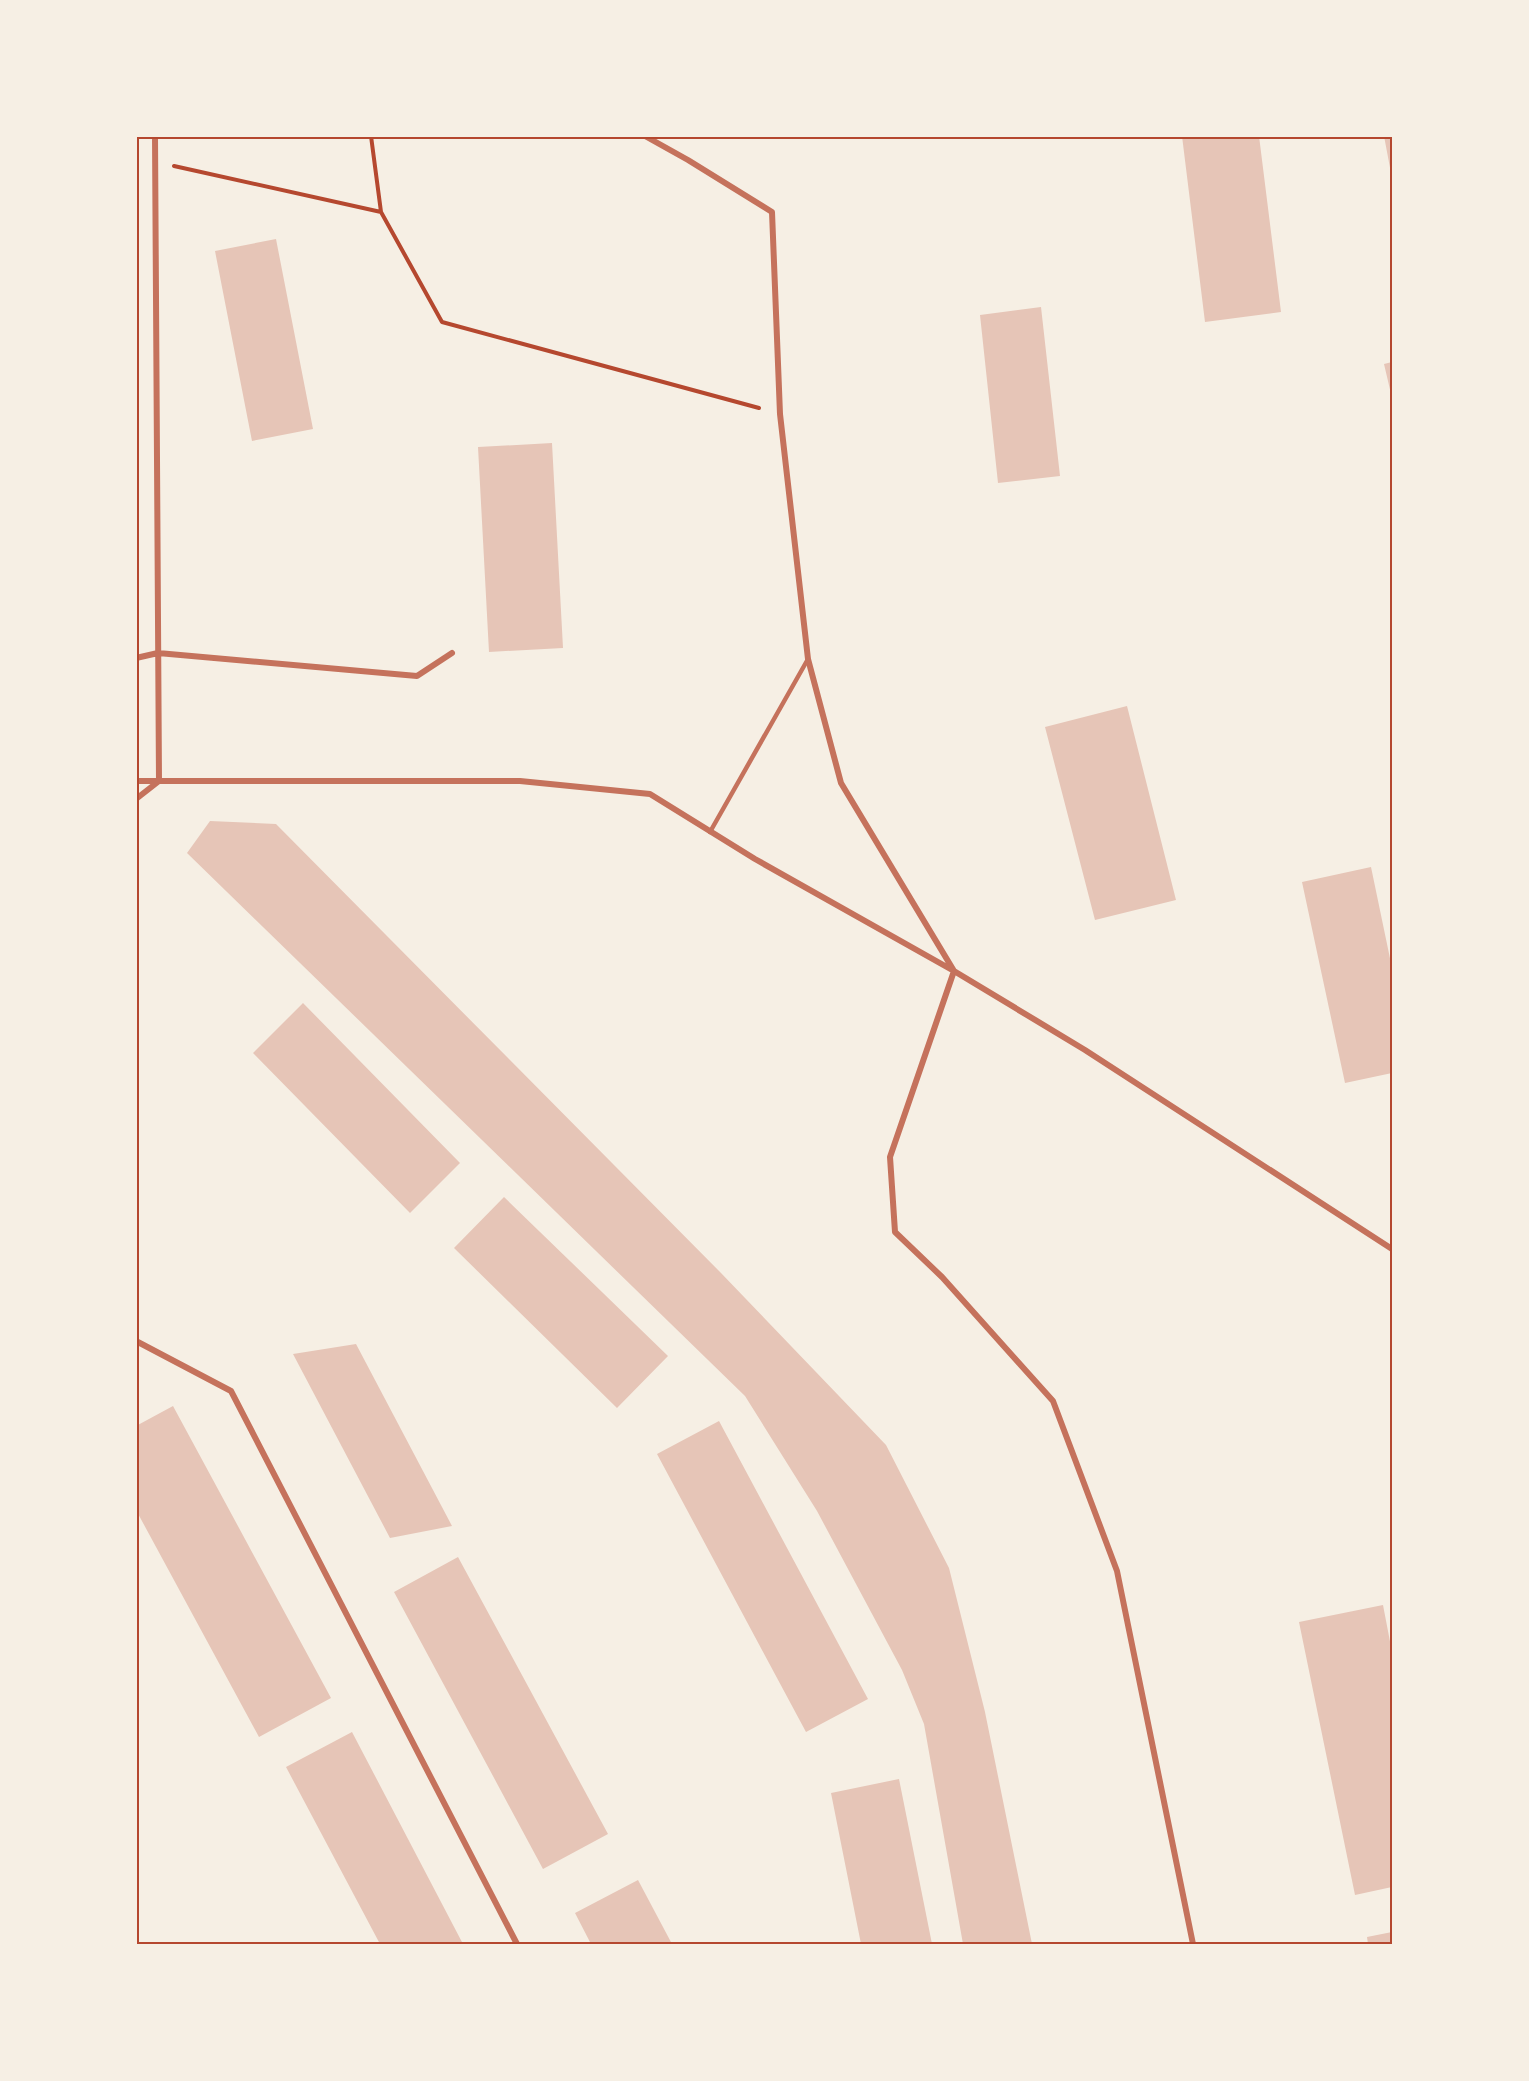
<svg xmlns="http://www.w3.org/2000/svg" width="1529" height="2081" font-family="'Alegreya Sans',sans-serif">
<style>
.building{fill:#e6c5b7}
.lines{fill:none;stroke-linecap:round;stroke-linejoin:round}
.path{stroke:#b5482f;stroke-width:4}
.service{stroke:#c5725c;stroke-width:4.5}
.minor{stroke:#c5725c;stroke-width:6}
.neatline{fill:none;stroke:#b5482f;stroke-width:2}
</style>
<rect width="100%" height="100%" fill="#f6efe4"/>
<path class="building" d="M1182,136H1259L1281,312L1205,322Z
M1384,136H1392V173H1391Z
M276,239L313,429L252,441L215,251Z
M1041,307L1060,476L998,483L980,315Z
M1392,362V398L1384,364Z
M552,443L563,648L489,652L478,447Z
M1127,706L1176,900L1095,920L1045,727Z
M210,821L276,824L721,1273L886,1445L949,1568L985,1712L1032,1944H963L924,1724L902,1670L817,1511L745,1396L187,853Z
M1371,867L1392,968V1073L1345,1083L1302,882Z
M303,1003L460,1163L410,1213L253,1053Z
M504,1197L668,1356L617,1408L454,1248Z
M356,1344L452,1526L390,1538L293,1354Z
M173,1406L331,1698L259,1737L136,1510V1426Z
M719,1421L868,1699L806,1732L657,1454Z
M458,1557L608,1834L543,1869L394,1592Z
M1383,1605L1392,1652V1887L1355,1895L1299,1622Z
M352,1732L463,1944H380L286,1767Z
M899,1779L932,1944H861L831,1793Z
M638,1880L672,1944H591L575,1913Z
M1392,1932V1944H1368L1367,1937Z"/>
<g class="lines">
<path class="path" d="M371,136L381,212L442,322L759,408
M174,166L381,212"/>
<path class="service" d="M710,832L808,659"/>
<path class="minor" d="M645,136L688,160L772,212L780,414L808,659L841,783L954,971L890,1157L895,1232L942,1277L1053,1401L1117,1571L1193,1944
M136,658L158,653L417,676L452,653
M136,781H520L650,794L755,859L954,971L1085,1050L1392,1249
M136,799L159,781L155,136
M136,1341L231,1391L517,1944"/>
</g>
<rect width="1529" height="2081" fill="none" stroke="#f6efe4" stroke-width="276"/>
<rect x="138" y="138" width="1253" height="1805" class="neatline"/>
</svg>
